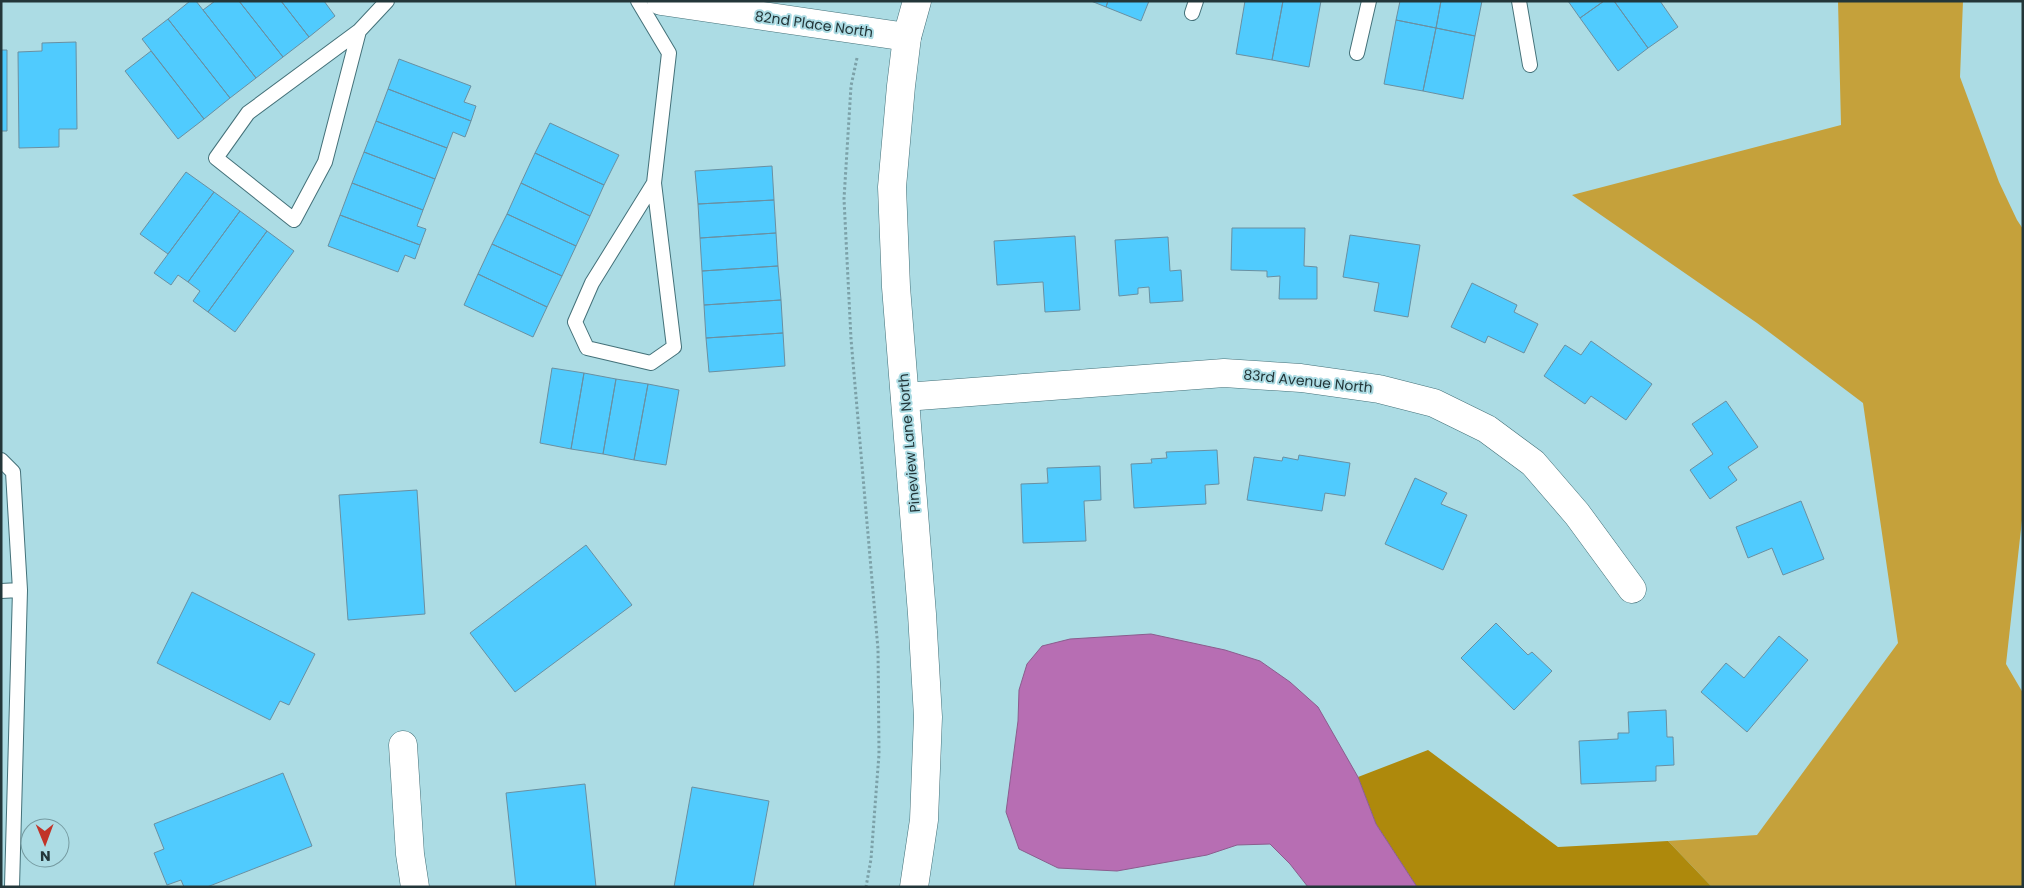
<svg xmlns="http://www.w3.org/2000/svg" width="2024" height="888" font-family="Poppins,sans-serif">
<style>
.green{fill:#c5a13b}
.forest{fill:#ae890c}
.water{fill:#b76eb3;stroke:#8b5d8e}
.building{fill:#50cbfe;stroke:#6990a2}
.lines{fill:none;stroke-linecap:round;stroke-linejoin:round}
.lane-casing{stroke:#447179;stroke-width:16}
.street-casing{stroke:#447179;stroke-width:29}
.secondary-casing{stroke:#447179;stroke-width:29}
.path{stroke:#7ca1a8;stroke-width:3;stroke-dasharray:2.5 2.5;stroke-linecap:butt}
.lane{stroke:#fff;stroke-width:14}
.street{stroke:#fff;stroke-width:28}
.secondary{stroke:#fff;stroke-width:28}
.labels{text-anchor:middle;stroke-width:4;stroke-linejoin:round;paint-order:stroke}
.street-label{font-size:14px;fill:#233639;stroke:#acdce4}
</style>
<rect width="100%" height="100%" fill="#acdce4"/>
<path class="green" d="M1838,1H1963L1960,77L1999,182L2017,220L2023,229V511L2006,664L2023,693V887H1712L1668,841L1757,835L1898,643L1863,403L1757,323L1572,195L1841,125Z"/>
<path class="forest" d="M1428,750L1558,847L1668,841L1712,887H1417L1376,824L1358,777Z"/>
<path class="water" d="M1151,634L1225,650L1260,661L1290,682L1318,707L1358,777L1376,824L1417,887H1308L1290,864L1270,844L1237,845L1207,855L1117,871L1058,868L1019,849L1006,812L1018,721L1019,690L1027,664L1042,646L1070,639Z"/>
<path class="building" d="M190,1H196L256,78L230,98L168,19Z
M215,1H239L283,57L256,78L203,10Z
M239,1H281L309,37L283,57Z
M281,1H324L335,16L309,37Z
M1091,1H1108L1106,7Z
M1108,1H1149L1141,21L1106,7Z
M1245,1H1283L1272,60L1236,54Z
M1283,1H1321L1309,67L1272,60Z
M1400,1H1441L1436,28L1396,20Z
M1441,1H1482L1475,36L1436,28Z
M1568,1H1604L1580,18Z
M1604,1H1614L1648,48L1618,71L1580,18Z
M1614,1H1660L1678,27L1648,48Z
M168,19L230,98L204,119L142,39Z
M1396,20L1436,28L1423,91L1384,84Z
M1436,28L1475,36L1463,99L1423,91Z
M76,42L77,129H59V147L19,148L18,52L42,51V43Z
M1,50H7V131H1Z
M151,51L204,119L178,139L125,71Z
M399,59L471,86L464,102L476,106L471,121L388,89Z
M388,89L471,121L465,137L453,132L447,148L376,121Z
M376,121L447,148L435,179L364,152Z
M550,123L619,155L604,185L535,153Z
M364,152L435,179L423,210L352,183Z
M535,153L604,185L590,216L521,183Z
M772,166L774,200L698,204L695,171Z
M186,172L214,192L168,254L140,234Z
M352,183L423,210L417,226L426,229L420,245L340,215Z
M521,183L590,216L576,246L507,214Z
M214,192L240,211L188,282L178,275L171,285L154,273Z
M774,200L776,233L700,238L698,204Z
M240,211L267,231L208,312L193,301L200,291L188,282Z
M507,214L576,246L562,276L492,244Z
M340,215L420,245L415,259L405,255L398,272L328,246Z
M1232,228H1305L1304,266L1317,267V299H1279L1280,276L1267,277V271L1231,270Z
M267,231L294,251L235,332L208,312Z
M776,233L778,266L702,271L700,238Z
M1350,235L1420,245L1408,317L1374,311L1379,283L1343,277Z
M1075,236L1080,310L1045,312L1043,282L997,285L994,241Z
M1168,237L1170,271L1181,270L1183,301L1150,303L1149,287L1138,288V294L1119,296L1115,240Z
M492,244L562,276L547,307L478,274Z
M778,266L781,300L704,305L702,271Z
M478,274L547,307L533,337L464,305Z
M1472,283L1517,305L1514,312L1538,324L1524,353L1488,336L1485,343L1451,327Z
M781,300L783,333L706,338L704,305Z
M783,333L785,366L709,372L706,338Z
M1591,341L1652,384L1626,420L1591,396L1585,404L1544,376L1565,345L1581,355Z
M552,368L584,373L571,449L540,443Z
M584,373L616,379L603,454L571,449Z
M616,379L648,384L634,460L603,454Z
M648,384L679,390L666,465L634,460Z
M1726,401L1758,447L1728,467L1737,480L1710,499L1690,470L1713,454L1692,424Z
M1217,450L1219,484L1205,485L1206,504L1134,508L1131,464L1152,463L1151,459L1167,458L1166,452Z
M1299,455L1350,463L1345,496L1325,493L1322,511L1247,500L1254,457L1282,461L1283,457L1298,460Z
M1100,466L1101,500L1084,501L1086,541L1023,543L1021,484L1048,483L1047,468Z
M1415,478L1447,493L1441,504L1467,515L1443,570L1385,544Z
M417,490L425,614L348,620L339,495Z
M1801,501L1824,559L1783,575L1772,548L1748,558L1736,527Z
M586,545L632,605L515,692L470,633Z
M192,592L315,654L289,705L280,701L270,720L157,663Z
M1496,623L1528,655L1532,652L1552,671L1514,710L1461,658Z
M1779,636L1808,660L1747,732L1701,692L1726,663L1744,678Z
M1666,710L1667,737H1673L1674,765L1656,766V781L1581,784L1579,741L1618,739V733H1629L1628,712Z
M283,773L312,846L207,887H184L181,880L167,885L154,853L164,849L154,824Z
M585,784L596,887H516L506,793Z
M692,787L769,801L753,887H674Z"/>
<g class="lines">
<defs>
<path id="lane" d="M638,1L669,53L654,183L674,347L651,363L587,348L575,322L592,283L654,183
M1519,1L1530,65
M1192,13L1196,1
M359,31L325,162L294,220L216,158L248,113L359,31L387,1
M1357,53L1369,1
M1,460L13,472L20,590L12,887
M1,591L20,590"/>
<path id="street" d="M661,1L907,37
M905,397L1224,373L1301,378L1379,389L1434,403L1487,429L1533,463L1577,514L1632,589
M403,745L410,854L415,887"/>
<path id="secondary" d="M914,887L924,820L928,717L922,614L896,287L892,187L901,86L907,37L917,1"/>
</defs>
<use href="#lane" class="lane-casing"/>
<use href="#street" class="street-casing"/>
<use href="#secondary" class="secondary-casing"/>
<path class="path" d="M857,58L851,86L844,199L851,339L878,649L879,754L871,859L866,887"/>
<use href="#lane" class="lane"/>
<use href="#street" class="street"/>
<use href="#secondary" class="secondary"/>
</g>
<g class="labels">
<g class="street-label">
<text transform="translate(814 24) rotate(8)" y="5">82nd Place North</text>
<text transform="translate(1308 381) rotate(6)" y="5">83rd Avenue North</text>
<text transform="translate(909 443) rotate(-95)" y="5">Pineview Lane North</text>
</g>
</g>
<rect width="2024" height="888" fill="none" stroke="#233639" stroke-width="5"/>
<g transform="translate(45 843) rotate(179)"><circle r="24" fill="#acdce4" stroke="#759aa0"/>
<path d="M0-4L9 19L0 12L-9 19Z" fill="#c13428"/>
<text y="-8" font-size="14" font-weight="bold" text-anchor="middle" fill="#233639">N</text>
</g>
</svg>
